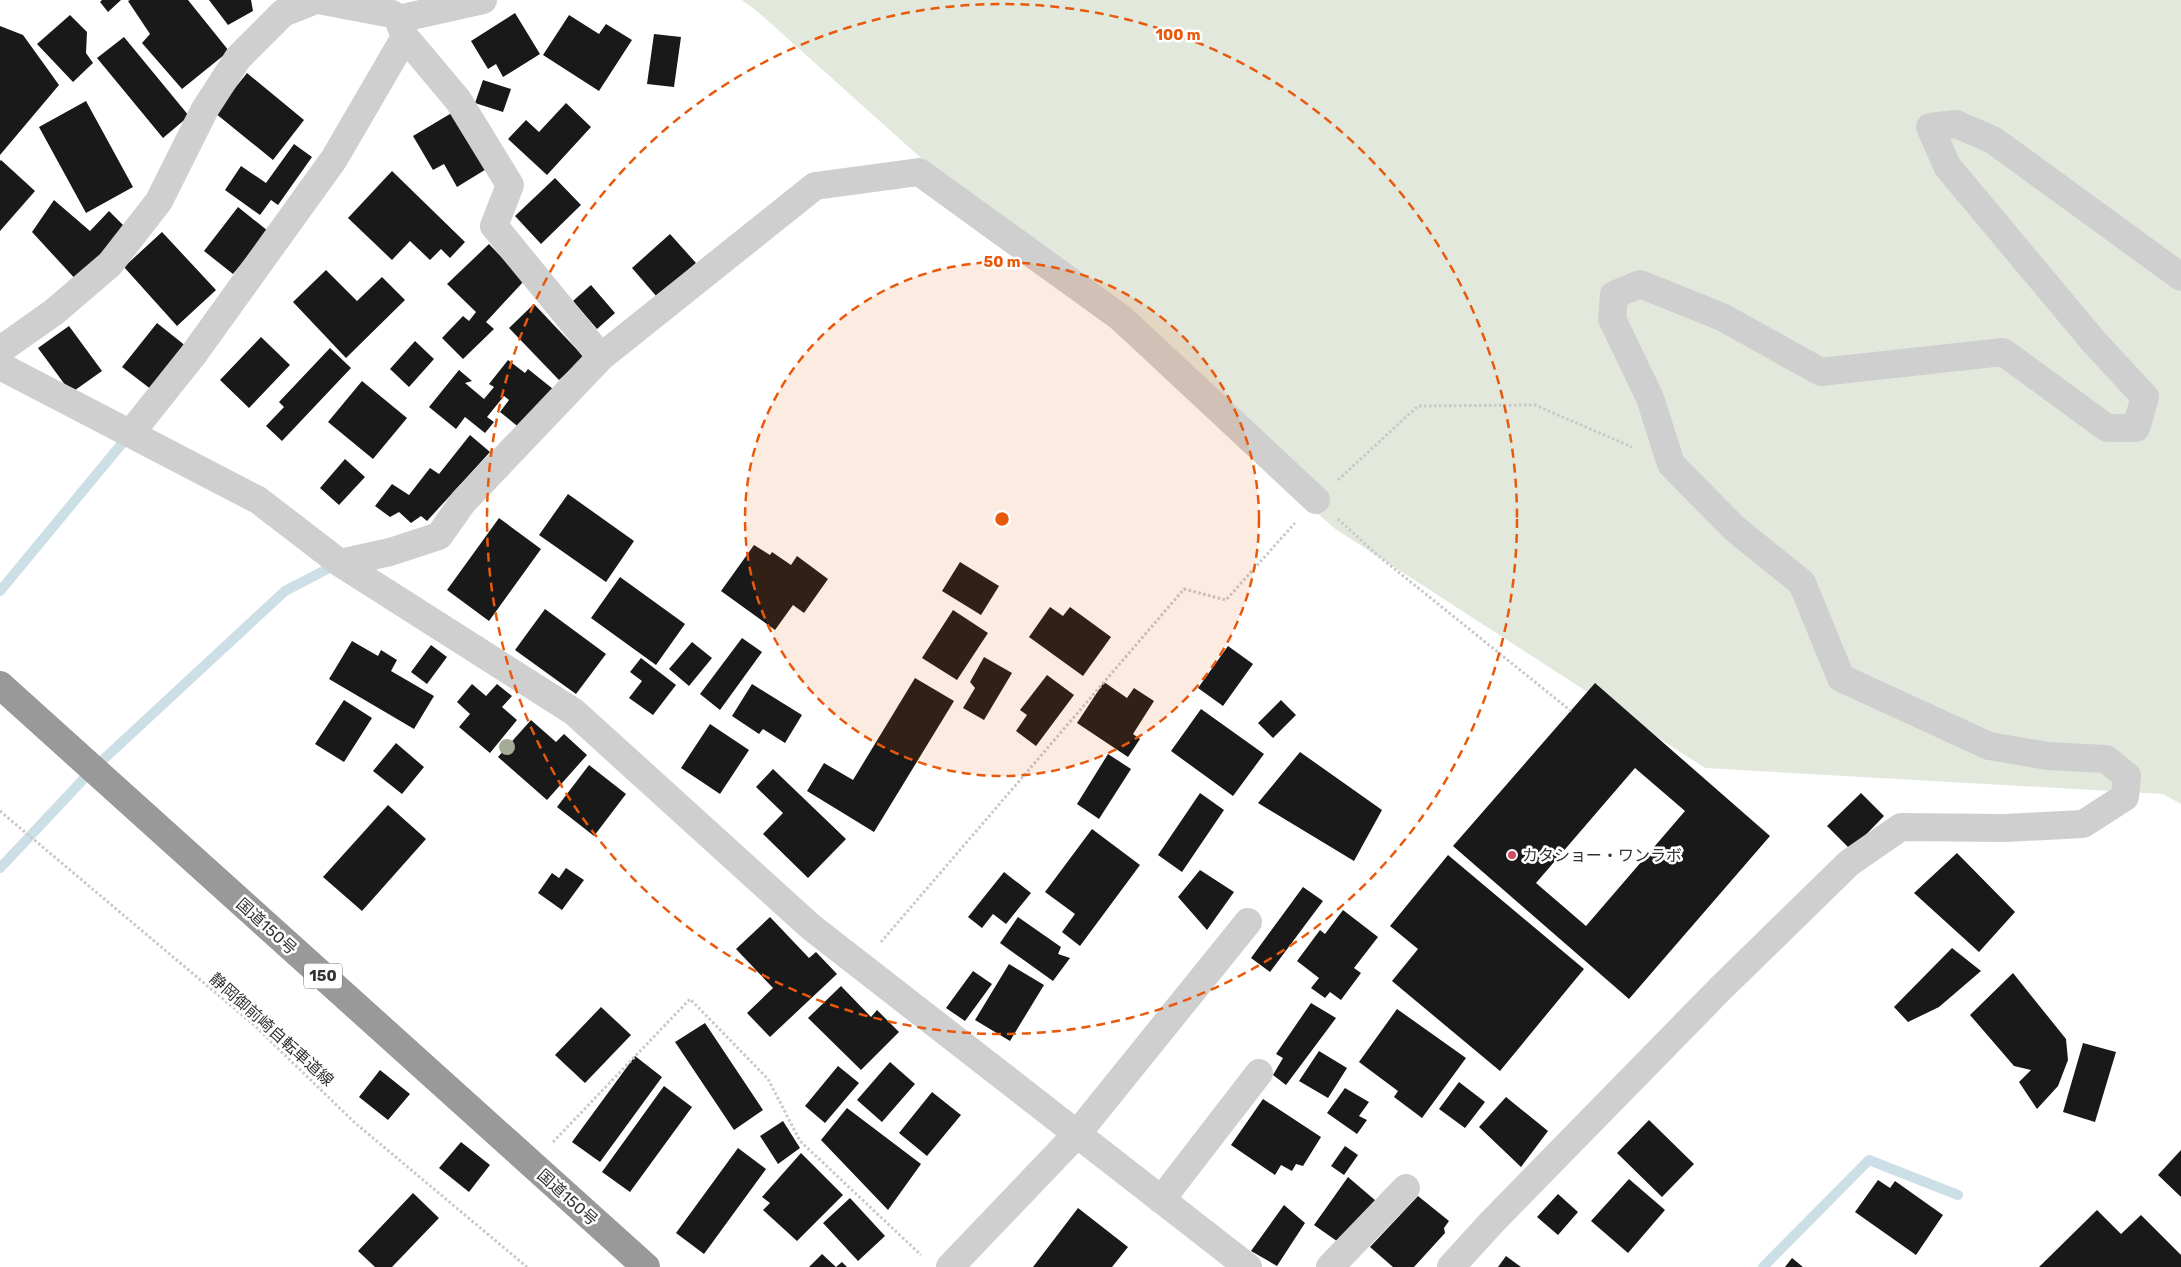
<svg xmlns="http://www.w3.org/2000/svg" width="2181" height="1267" font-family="Rubik,'Noto Sans JP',sans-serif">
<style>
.green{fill:#e3e8dc}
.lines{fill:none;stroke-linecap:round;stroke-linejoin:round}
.stream{stroke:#ccdfe6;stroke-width:10}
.building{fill:#191919;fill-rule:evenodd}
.path{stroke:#c9c9c9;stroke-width:3;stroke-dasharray:2.5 2.5;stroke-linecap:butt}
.minor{stroke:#cfcfcf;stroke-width:28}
.highway{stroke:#999;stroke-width:28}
.tree{fill:#a4ac98}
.ring{fill:none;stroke:#e8590c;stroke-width:2.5;stroke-dasharray:9 6}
.poi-dot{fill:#d24b65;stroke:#fff;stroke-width:2}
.labels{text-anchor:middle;stroke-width:5;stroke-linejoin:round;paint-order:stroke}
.shield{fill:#fff;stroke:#707070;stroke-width:1}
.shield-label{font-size:15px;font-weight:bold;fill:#323232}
.poi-label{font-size:16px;fill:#323232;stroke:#fff;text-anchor:start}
.street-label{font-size:16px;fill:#323232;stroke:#fff}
.centre{fill:#e8590c;stroke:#fff;stroke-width:2.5}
.ring-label{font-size:15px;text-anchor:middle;font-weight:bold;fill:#e8590c;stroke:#fff;stroke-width:5;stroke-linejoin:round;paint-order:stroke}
</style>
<rect width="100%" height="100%" fill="#fff"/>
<path class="green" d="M742,0H2181V804L2163,794L1705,768L1334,528L758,12Z"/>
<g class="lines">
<path class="stream" d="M0,591L129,435
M0,868L93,769L285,591L337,564
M1763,1267L1869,1160L1958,1195"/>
</g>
<path class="building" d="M102,0H121L108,12L100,2Z
M130,0H188L229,51L182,89L142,43L150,34L128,1Z
M209,0H251L253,11L228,25Z
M515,13L540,54L503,77L496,64L488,69L471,41Z
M70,15L87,32L86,53L93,63L73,82L37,44Z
M569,15L599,34L606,24L632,40L599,91L543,55Z
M0,26L23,35L59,85L0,155Z
M654,34L681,37L674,87L647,84Z
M124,37L189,116L163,138L97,58Z
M247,73L304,120L273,160L215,113Z
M483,80L511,89L503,112L475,103Z
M86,101L133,187L86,213L39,127Z
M566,103L591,127L547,175L508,139L526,120L539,132Z
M455,111L488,168L457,187L444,164L433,170L413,136Z
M294,144L312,157L278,205L271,200L260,215L225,190L241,166L266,183Z
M1,160L35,191L0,231V161Z
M392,171L465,242L450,258L441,249L430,260L410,241L392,260L348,218Z
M555,178L581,205L541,244L515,216Z
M54,200L90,231L109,211L130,232L80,284L32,232Z
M238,207L268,231L233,274L204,251Z
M162,232L216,290L177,326L124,267Z
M670,234L696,263L657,297L632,268Z
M489,244L524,281L486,322L494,329L463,359L442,338L463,316L469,321L476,312L447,284Z
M326,270L357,301L382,277L405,300L346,358L293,302Z
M591,285L615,313L597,329L573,301Z
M534,304L584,357L559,380L509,328Z
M157,323L187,347L152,390L122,367Z
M69,326L102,371L71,393L38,348Z
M261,337L290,365L249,408L220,380Z
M415,341L434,359L409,387L390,369Z
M330,348L351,368L282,441L266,426L284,407L279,402Z
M508,360L525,373L528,369L553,389L521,429L500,412L509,400L504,396L487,417L494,422L485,433L465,417L456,429L429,407L459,370L472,381L465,383L484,399L494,387L489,384Z
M362,381L407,418L373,459L328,422Z
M470,435L490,452L427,521L421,516L411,523L399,512L390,517L375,506L392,484L409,495L430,468L439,474Z
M345,459L365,477L339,505L320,488Z
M568,494L634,541L606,582L539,535Z
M499,518L541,549L489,621L447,590Z
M754,545L770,555L772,552L791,565L797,556L828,579L804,613L793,605L775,630L721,591Z
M960,562L999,586L981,615L942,591Z
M620,577L685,624L656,665L591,618Z
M1050,607L1063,616L1070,607L1111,637L1083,676L1029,637Z
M545,609L606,654L576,694L515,650Z
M953,610L988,633L957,680L922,658Z
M742,638L762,652L720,710L700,694Z
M352,641L378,656L381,650L397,660L391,671L434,696L414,729L329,679Z
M692,642L712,658L689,686L669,669Z
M431,645L447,657L427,684L411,672Z
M1228,646L1253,664L1223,706L1198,688Z
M984,657L1012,673L984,720L963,708L975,688L970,682Z
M641,658L676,685L653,715L629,698L642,681L630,672Z
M1047,675L1074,695L1036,746L1016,731L1027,715L1020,710Z
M915,678L954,701L874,832L807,791L824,763L853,780Z
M1104,682L1127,698L1134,688L1154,701L1133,734L1140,739L1128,757L1077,723Z
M1595,683L1770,836L1629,999L1453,846ZM1635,768L1685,811L1586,926L1536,883Z
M472,684L486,696L497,684L512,696L502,707L517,720L490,753L459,727L470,714L457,702Z
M752,684L802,715L785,743L763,729L759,734L732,716Z
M344,700L372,718L344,762L315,744Z
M1281,700L1296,715L1273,738L1258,723Z
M1201,709L1264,754L1233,796L1171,751Z
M531,720L556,742L564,734L587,755L547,800L498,757Z
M710,724L749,750L720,794L681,768Z
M396,743L424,767L402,794L373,771Z
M1300,752L1382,810L1354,861L1258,803Z
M1108,754L1131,769L1099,819L1077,804Z
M589,765L626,794L594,836L557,807Z
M773,769L846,839L808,878L763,834L783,813L756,787Z
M1200,793L1224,810L1182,872L1158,855Z
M1861,793L1884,816L1851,850L1827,826Z
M388,805L426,839L362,911L323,877Z
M1092,829L1140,865L1080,946L1062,932L1075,914L1045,892Z
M1957,853L2015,912L1979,952L1914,893Z
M1448,855L1584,969L1500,1071L1392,981L1418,949L1390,926Z
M566,868L584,880L562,910L538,893L552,873L559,878Z
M1200,870L1234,892L1207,930L1178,897Z
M1004,872L1031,893L1006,924L993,914L982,928L968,917Z
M1303,887L1323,901L1270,972L1251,958Z
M1343,910L1378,937L1354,968L1361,973L1341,1000L1330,992L1325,998L1311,988L1319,978L1297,961L1320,930L1325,934Z
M770,917L809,958L816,952L837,974L770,1037L747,1013L773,988L736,949Z
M1018,917L1061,947L1058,954L1070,958L1053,981L1000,943Z
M1952,948L1981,971L1939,1007L1908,1022L1894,1007Z
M1009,964L1044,985L1010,1041L975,1020Z
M973,971L992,984L965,1021L946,1008Z
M2013,973L2066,1039L2068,1060L2058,1086L2037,1109L2019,1082L2031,1070L2014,1066L1970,1015Z
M841,986L871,1017L877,1010L899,1032L861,1070L808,1018Z
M1311,1003L1336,1018L1286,1085L1273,1075L1283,1058L1276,1054Z
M601,1007L631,1035L585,1083L555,1055Z
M1397,1009L1466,1058L1422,1118L1394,1097L1398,1091L1359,1062Z
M705,1023L763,1110L734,1130L675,1042Z
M2083,1043L2116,1052L2095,1122L2063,1112Z
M1319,1051L1347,1068L1328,1098L1299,1081Z
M635,1056L662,1077L600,1162L572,1142Z
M890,1062L915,1084L882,1122L857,1100Z
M838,1066L859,1083L825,1123L805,1106Z
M380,1070L410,1094L388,1120L359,1097Z
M1459,1082L1485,1102L1465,1128L1439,1109Z
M664,1086L692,1107L630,1192L602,1172Z
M1345,1088L1369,1102L1359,1116L1367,1120L1357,1134L1327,1113Z
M932,1092L961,1115L927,1156L899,1133Z
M1506,1097L1548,1131L1521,1167L1479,1127Z
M1263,1099L1321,1137L1303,1166L1296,1164L1292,1171L1281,1165L1275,1175L1231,1145Z
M847,1108L921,1164L888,1210L821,1140Z
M1649,1120L1694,1164L1662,1197L1617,1153Z
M783,1121L800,1148L778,1164L760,1136Z
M461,1142L490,1165L469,1192L439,1168Z
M1345,1146L1358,1155L1344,1175L1331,1166Z
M738,1148L766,1169L704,1254L676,1233Z
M2181,1150V1197L2158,1175Z
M801,1153L843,1195L797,1241L763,1210L770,1203L762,1197Z
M1348,1177L1376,1201L1341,1244L1314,1225Z
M1629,1179L1665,1210L1628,1253L1591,1221Z
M1878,1180L1890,1188L1895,1181L1943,1215L1916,1255L1855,1212Z
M413,1193L439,1218L392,1267H375L358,1251Z
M1558,1194L1578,1212L1558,1235L1537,1217Z
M1418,1196L1449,1221L1444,1228L1445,1233L1414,1267H1393L1370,1247Z
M850,1198L885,1236L858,1261L823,1223Z
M1284,1205L1305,1223L1277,1266L1251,1251Z
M1078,1208L1128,1247L1112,1267H1033Z
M2097,1210L2121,1234L2141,1215L2181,1255V1267H2039Z
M822,1254L836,1267H809Z
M1506,1256L1521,1267H1498Z
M1792,1258L1803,1267H1785Z
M842,1262L847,1267H836Z"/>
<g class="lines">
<path class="path" d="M1338,480L1418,406L1535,405L1632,447
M1338,519L1376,554L1571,711
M0,811L255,1026L354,1122L527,1267
M881,942L1184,589L1226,600L1295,523
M553,1142L690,999L768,1079L800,1141L921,1255"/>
<path class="minor" d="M318,0L392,14L398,19
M405,37L458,100L510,185L494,226L601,357
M0,350L54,312L110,264L159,201L205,109L238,58L283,13L316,0
M0,366L258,500L340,563L574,712L811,927L1248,1267
M130,434L193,355L334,159L405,37L398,19L483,0
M340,563L390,552L439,536L463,502L601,357L815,186L919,172L1121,318L1316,500
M1161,1200L1259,1073
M950,1267L1077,1134L1248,922
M1330,1267L1406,1188
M1451,1267L1492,1222L1720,989L1849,863L1901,827L2005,828L2083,824L2125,797L2127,776L2106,759L2048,756L1989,746L1841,678L1802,583L1734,528L1671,464L1650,398L1612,319L1614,295L1640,284L1722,317L1821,372L2003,352L2107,428H2136L2145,397L2094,342L1947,166L1930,127L1956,124L1993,140L2181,277"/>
<path class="highway" d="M0,685L646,1267"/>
</g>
<circle class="tree" cx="507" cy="747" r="8"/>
<circle cx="1002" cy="519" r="257" fill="#e8590c" fill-opacity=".12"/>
<g class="ring">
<circle cx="1002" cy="519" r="257"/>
<circle cx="1002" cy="519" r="515"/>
</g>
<circle class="poi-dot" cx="1512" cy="855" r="5"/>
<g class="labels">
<rect class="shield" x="304" y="963.5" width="38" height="25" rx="4"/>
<g class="shield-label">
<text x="323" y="981">150</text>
</g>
<g class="poi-label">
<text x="1522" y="861">カタショー・ワンラボ</text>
</g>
<g class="street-label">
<text transform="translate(267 926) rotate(42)" y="6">国道150号</text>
<text transform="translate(272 1029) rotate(42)" y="6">静岡御前崎自転車道線</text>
<text transform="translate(568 1197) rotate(42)" y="6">国道150号</text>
</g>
</g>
<circle cx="1002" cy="519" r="8" class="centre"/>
<g class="ring-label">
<text x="1178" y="40">100 m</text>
<text x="1002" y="267">50 m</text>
</g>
</svg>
